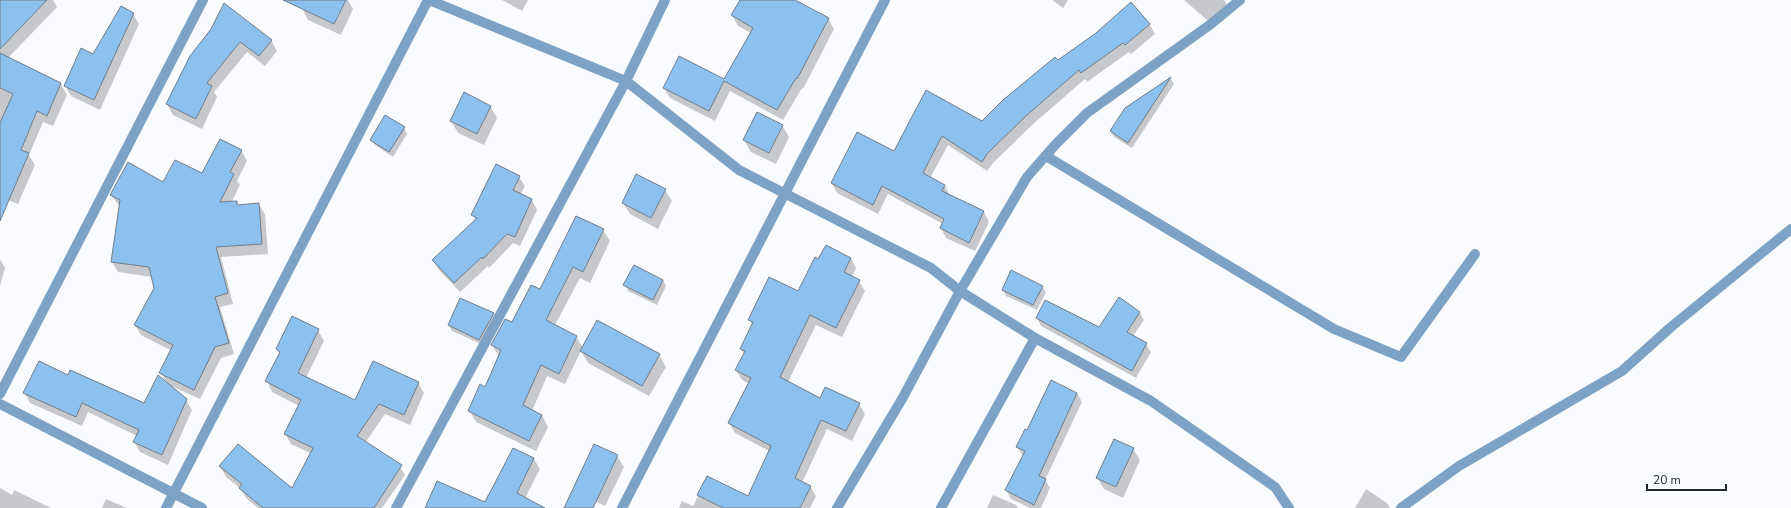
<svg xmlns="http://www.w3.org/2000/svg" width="1791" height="508" font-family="'Nunito Sans',sans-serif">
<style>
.shadow{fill:#0003}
.building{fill:#8cc0ef;stroke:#717d88}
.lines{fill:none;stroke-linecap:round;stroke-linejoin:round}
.minor{stroke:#7ca3c5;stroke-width:10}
</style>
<rect width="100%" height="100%" fill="#f9fbfe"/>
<path class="shadow" d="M6,0H53L57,7L8,58L61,84L67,95L53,126L43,122L29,155L35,165L18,204L0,197V6Z
M306,0H348L353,9L341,35L308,20L302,8Z
M502,0H528L522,11Z
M741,0H793L828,18L834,29L803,89L802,88L783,120L730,91L715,121L670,98L664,88L725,80L751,33L738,26L732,15Z
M1052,0H1068L1063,8Z
M1184,0H1224L1229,8L1214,26Z
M1131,4L1150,25L1155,34L1131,54L1129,52L1087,82L1085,79L1032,125L992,164L987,171L948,145L930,178L945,186L950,196L984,212L989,222L975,251L946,238L941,228L943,224L888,194L878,214L837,193L832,183L894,152L927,92L982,122L1058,61L1097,34Z
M133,14L139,24L100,110L71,96L65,86Z
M212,29L271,40L277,51L265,66L247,52L214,92L217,97L202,129L173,115L167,104Z
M1170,78L1174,84L1132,148L1114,137L1111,131L1125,109Z
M490,106L497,118L484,145L458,133L451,121Z
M782,125L789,137L776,164L751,152L744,140Z
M404,128L407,134L393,157L375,145L371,140Z
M241,150L247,161L237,181L240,185L231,203L236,202L238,206L259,204L265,215L268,254L221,257L233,304L220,307L234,354L221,358L200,399L169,385L186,400L192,410L168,465L140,452L134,442L137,436L88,412L82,426L30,403L25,393L68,376L145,404L166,382L161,373L172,351L141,335L135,325L155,288L152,277L118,272L112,262L120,207L111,195L203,175Z
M519,177L525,186L520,195L532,200L537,210L520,246L513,243L489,268L488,266L460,292L439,270L433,260L476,221L473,215Z
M665,190L672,201L658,229L630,214L623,203Z
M603,230L610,241L590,283L580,278L555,325L576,337L583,348L659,355L666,367L649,396L588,363L581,351L565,384L547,376L532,411L542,415L548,427L536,451L476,422L469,410L486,388L499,356L492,345L540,291Z
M851,258L856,268L852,277L859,281L865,291L842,337L816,325L788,382L820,400L826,388L859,404L865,414L852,441L827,429L802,483L810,486L816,496L810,508H679L682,501L693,506L707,477L748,497L769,451L735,433L729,423L749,384L742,380L736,370L744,354L741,349L753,325L749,320L799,293L819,260Z
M0,259L5,268L0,286Z
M663,280L666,286L657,305L628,291L625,285Z
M1042,287L1046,292L1037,310L1006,296L1003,290Z
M1120,299L1140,313L1144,320L1133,336L1146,344L1151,352L1136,378L1041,326L1037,318L1045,301L1100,328Z
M493,314L496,320L483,345L452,331L449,325Z
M318,330L324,341L306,378L355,402L418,383L424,393L410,425L385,414L365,443L399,465L405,475L382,508H258L246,498L240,488L226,477L220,466L293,490L312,454L291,444L285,434L299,406L272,392L267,381L280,355L277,349Z
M1077,393L1082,402L1045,480L1050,488L1041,508H1030L1011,499L1006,490L1023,456L1017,447L1027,432Z
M513,449L534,459L540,469L520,508H427L484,503L488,494L490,495Z
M1133,449L1140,460L1123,498L1104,489L1097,478Z
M617,456L624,467L605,506L583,495Z
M0,488L12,495L14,490L51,508H0Z
M1366,489L1387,503L1390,508H1355Z
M993,495L1016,505L1018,508H987Z
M106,499L127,508H102Z"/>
<path class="building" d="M0,0H47L0,49Z
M283,0H346L334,24Z
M740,0H795L829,18L797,79L796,78L777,110L724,81L709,111L663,88L679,56L724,79L753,28L731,15Z
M1131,2L1150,24L1125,45L1123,43L1081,73L1079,70L1027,115L987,154L982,162L942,136L923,173L945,185L942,191L984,211L969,243L940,228L944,219L882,186L873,205L831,183L857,132L894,151L926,90L982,121L1003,100L1055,57L1058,60L1096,33Z
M224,3L272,40L259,56L240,42L207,83L212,86L196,119L166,104L190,56L211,29Z
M121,6L134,13L94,100L64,86L81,48L93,54Z
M0,53L61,83L47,116L37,111L21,150L29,153L0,221V123L13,94L0,88Z
M1171,77L1128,143L1110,131L1125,108Z
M464,92L491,106L477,134L450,121Z
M757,112L783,125L769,153L743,140Z
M385,115L405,127L389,152L370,140Z
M220,139L242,150L230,172L234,174L220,202L237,201V205L259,203L262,244L216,247L228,293L215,297L229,343L215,347L194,390L159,373L173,345L134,325L154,288L149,267L111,262L120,200L110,195L128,162L163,182L175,160L202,173Z
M496,164L520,176L513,190L532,199L515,237L507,234L483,259L482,257L454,283L432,260L477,218L471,215Z
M636,174L666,189L651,218L622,203Z
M576,216L604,229L583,272L573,267L546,320L577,336L559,374L541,365L523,405L542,415L529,441L468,411L480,384L485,387L501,350L491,345L505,319L512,322L531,285L540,289Z
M826,245L851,258L844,272L860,280L836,328L810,315L780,377L820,398L825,387L860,403L846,431L821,420L795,478L811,486L800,508H723L697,495L707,476L748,496L771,446L728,423L751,378L735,370L745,351L740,349L753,322L748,320L769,277L798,291L815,257L818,259Z
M634,265L663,280L653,300L623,285Z
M1011,270L1043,286L1033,305L1002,290Z
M1119,297L1140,312L1127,332L1147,343L1132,371L1036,318L1045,300L1099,327Z
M460,298L494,313L479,340L448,325Z
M292,316L319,329L298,373L355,400L373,361L419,382L404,415L379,404L357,436L402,465L374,508H263L239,488L242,484L219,466L238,444L292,488L313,448L284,434L301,400L265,381L280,352L276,349Z
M597,320L660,354L642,386L580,351Z
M39,361L68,375L70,370L144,403L158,375L187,399L162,455L133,442L139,430L82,403L76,417L23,393Z
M1051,380L1077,393L1039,476L1046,479L1034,505L1005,490L1025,451L1016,447L1025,429L1027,430Z
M1114,439L1134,448L1116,487L1096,478Z
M594,444L618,455L593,508H564Z
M513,448L534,458L517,493L545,508H425L437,481L485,502Z"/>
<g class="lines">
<path class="minor" d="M429,0L626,81L739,170L931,268L960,291L1035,338L1151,401L1275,487L1289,508
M1046,156L1334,329L1401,357L1475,254
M0,394L203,0
M0,404L202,508
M166,508L428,0
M396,508L626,81L665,0
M622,508L885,0
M837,508L902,399L960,291L1027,177L1055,145L1087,113L1211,24L1240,0
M941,508L1035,338
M1401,508L1459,466L1622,371L1671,327L1791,229"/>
</g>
<path d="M1647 484v6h79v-6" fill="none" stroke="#23282c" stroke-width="2"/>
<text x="1653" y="484" font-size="12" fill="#23282c" stroke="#f9fbfe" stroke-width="3" paint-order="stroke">20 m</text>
</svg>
